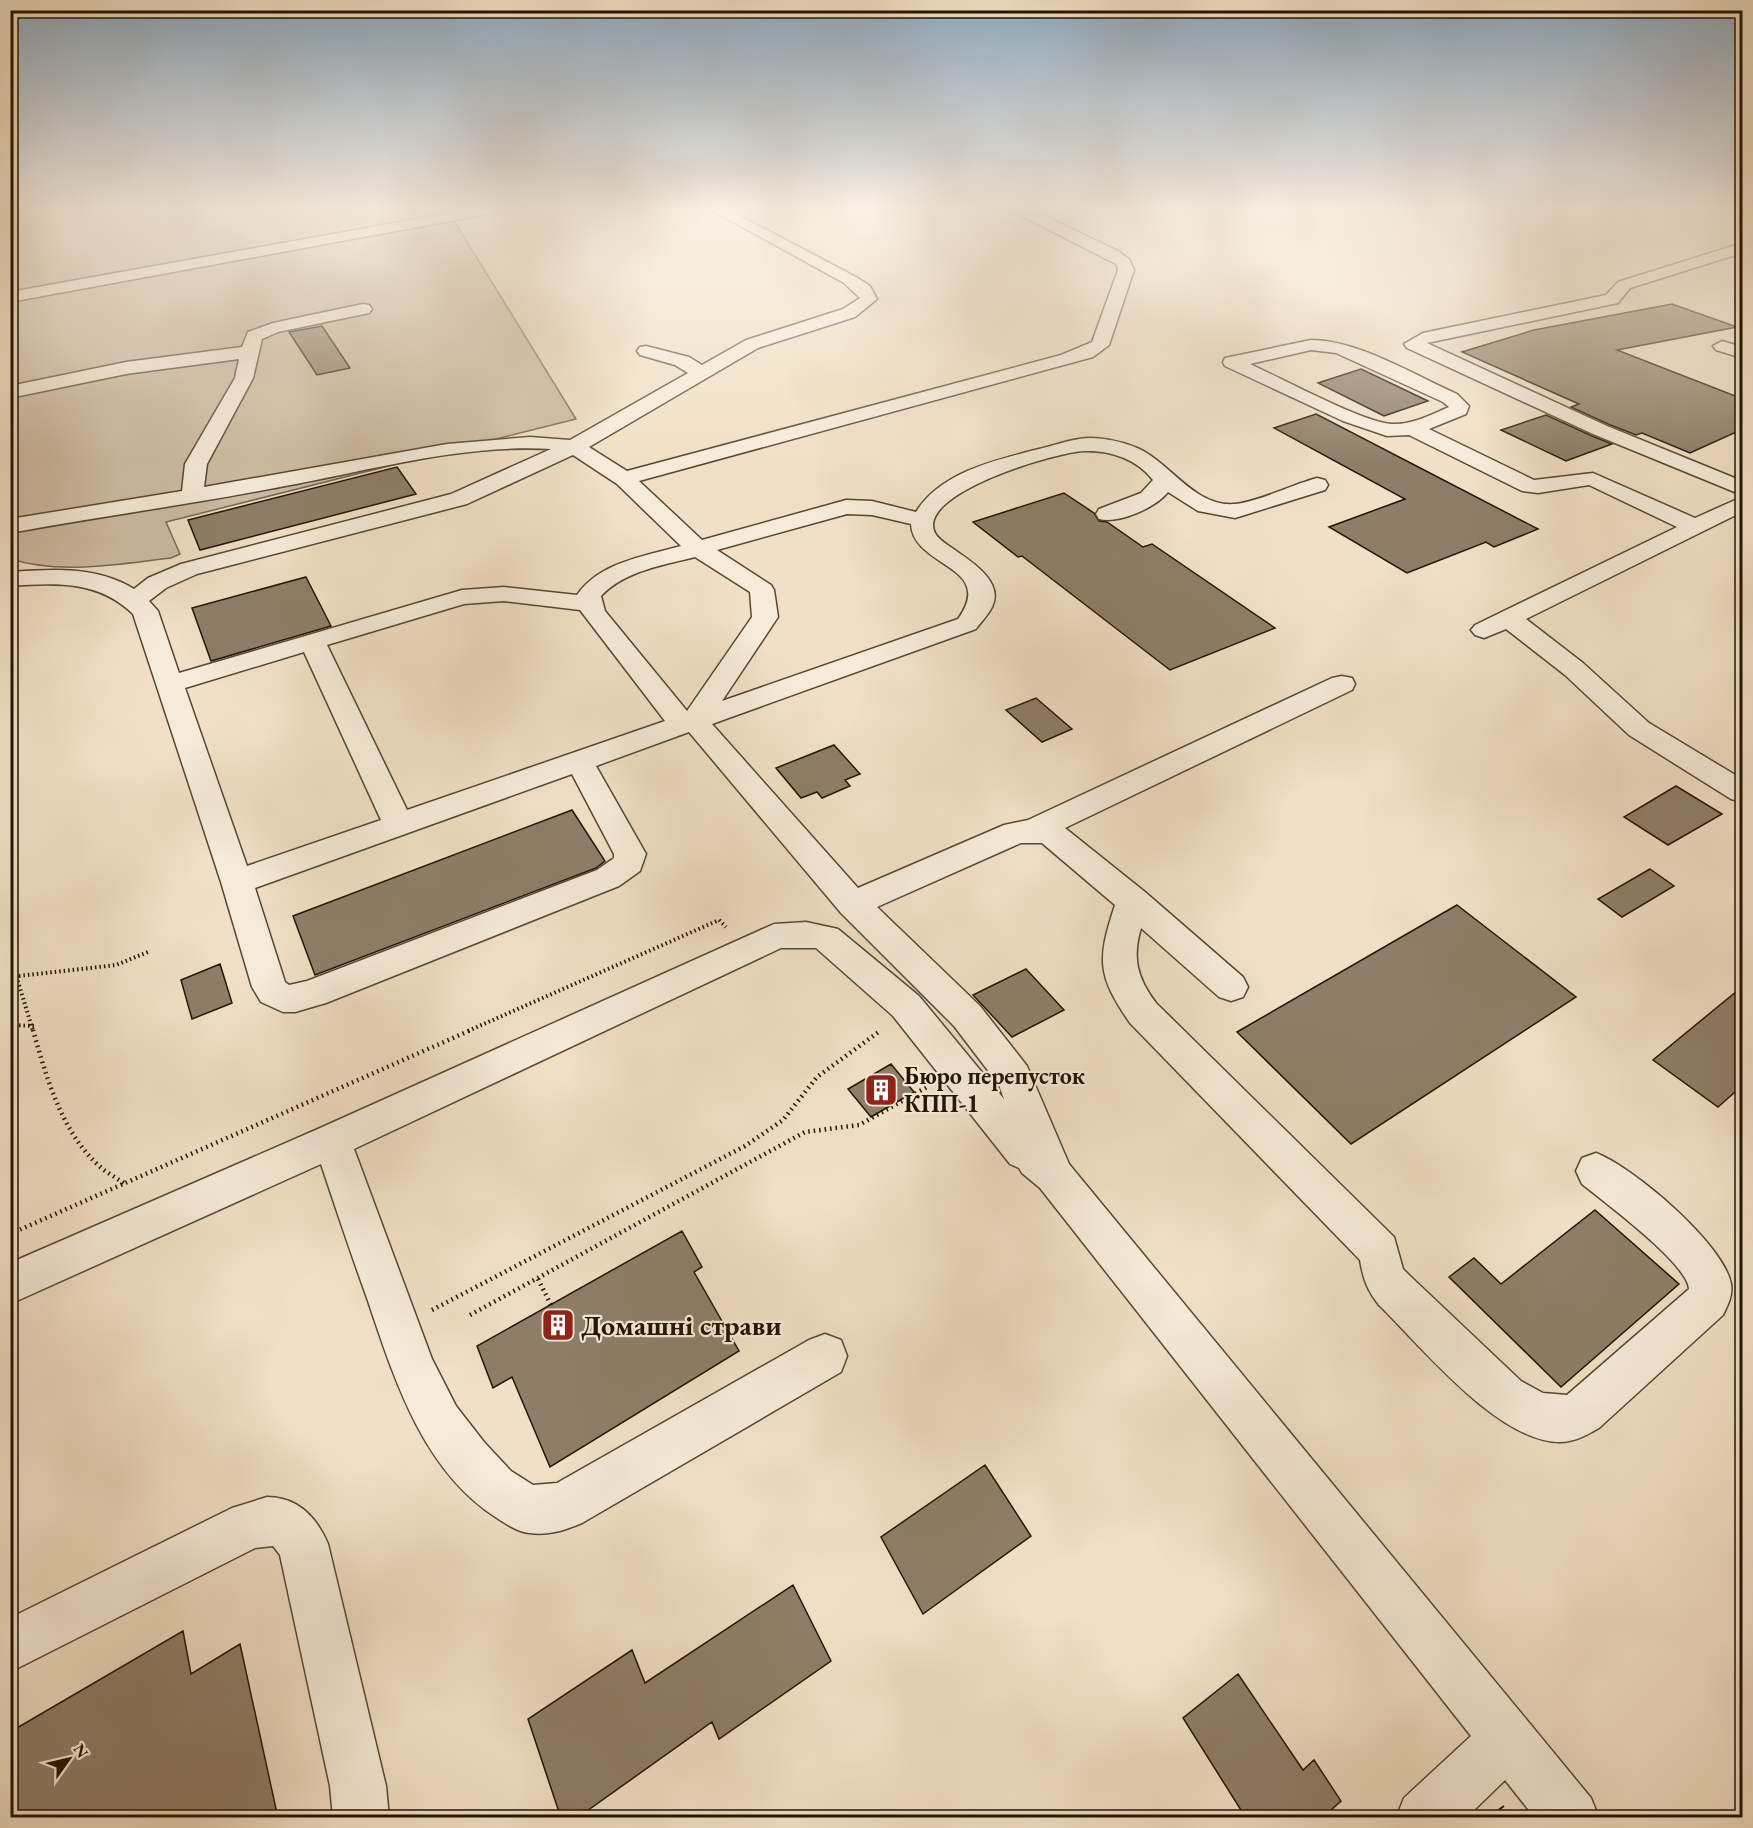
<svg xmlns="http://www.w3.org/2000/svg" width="1753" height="1828" font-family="'EB Garamond',serif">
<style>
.green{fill:#cebda4;stroke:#786854;stroke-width:1.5}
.building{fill:#8e7e68;stroke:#231403;stroke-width:1.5}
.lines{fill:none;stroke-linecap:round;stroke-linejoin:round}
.minor-casing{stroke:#564734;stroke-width:3}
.path-far2{stroke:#231403;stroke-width:4;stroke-dasharray:1.5 3;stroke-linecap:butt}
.path-far1{stroke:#231403;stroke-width:4.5;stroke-dasharray:1.5 4;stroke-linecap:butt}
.path{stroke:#231403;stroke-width:6;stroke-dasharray:2 4.5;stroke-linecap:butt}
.minor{fill:#f6ebd9;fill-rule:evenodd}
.labels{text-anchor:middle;stroke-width:4.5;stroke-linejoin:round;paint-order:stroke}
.poi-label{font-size:24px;font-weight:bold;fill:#231403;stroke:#f6ebd9;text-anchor:start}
.near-poi-label{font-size:28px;font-weight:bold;fill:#231403;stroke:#f6ebd9;text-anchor:start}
</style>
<rect width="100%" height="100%" fill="#f1e0c5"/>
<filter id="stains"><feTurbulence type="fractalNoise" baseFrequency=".00333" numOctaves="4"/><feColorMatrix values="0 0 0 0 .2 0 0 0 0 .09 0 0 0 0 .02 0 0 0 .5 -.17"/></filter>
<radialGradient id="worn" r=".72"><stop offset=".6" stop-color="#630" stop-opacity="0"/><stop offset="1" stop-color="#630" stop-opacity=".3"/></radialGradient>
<path class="green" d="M10,207H489L450,214L576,419L166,522L180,554L171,558C119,564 61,575 11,559Z"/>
<path class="building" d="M1672,304L1737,327L1617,350L1743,399V429L1690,453L1642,433L1636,435L1608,424L1571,407L1579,404L1462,352L1534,330Z
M322,326L350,368L317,375L289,332Z
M1361,369L1428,401L1384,416L1318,383Z
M1316,414L1538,529L1494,547L1486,542L1407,573L1329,527L1405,499L1274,428Z
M1546,415L1592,436L1612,444L1566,461L1501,430Z
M397,467L416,494L200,550L188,520Z
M1064,493L1094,513L1099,521L1107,522L1143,547L1152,544L1275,628L1170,670L1022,556L1018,557L973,522Z
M306,577L331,626L211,661L192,608Z
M1036,698L1072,729L1042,742L1006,710Z
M834,745L860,774L845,780L850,786L822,798L817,792L801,798L776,768Z
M1676,786L1722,814L1668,845L1624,817Z
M572,810L605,861L596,868L315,975L293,916Z
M1650,869L1674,886L1622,917L1598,899Z
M1457,905L1576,997L1351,1144L1237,1032Z
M220,964L232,1003L192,1019L181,980Z
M1026,969L1064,1010L1012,1037L973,995Z
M1743,986V1085L1718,1107L1653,1060Z
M891,1064L914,1092L871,1117L848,1089Z
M1595,1210L1679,1284L1561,1387L1449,1277L1474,1258L1501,1284Z
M682,1231L702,1267L694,1272L739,1351L550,1467L512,1377L493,1388L477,1346Z
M985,1465L1031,1536L923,1614L881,1537Z
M793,1585L831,1661L719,1739L712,1722L577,1818H561L528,1719L632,1650L645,1683Z
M183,1631L191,1674L240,1644L278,1818H10V1732Z
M1238,1674L1303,1770L1314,1760L1341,1801L1322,1818H1246L1183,1718Z"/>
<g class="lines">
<defs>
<path id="minor" d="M483,207H512L505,211L10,302V292Z
M706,207H723L856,277L870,286L877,299L855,317L758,348L589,447L627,471L1061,355L1092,342L1118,270L1116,264L1010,210L1008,207H1026L1118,251L1129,259L1134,270L1109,345L1093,357L639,481L702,540L846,500L872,501L916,512C941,472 996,460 1039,449C1052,446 1066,441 1079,439C1097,436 1120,441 1137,448C1170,462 1194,507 1234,504C1255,503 1294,484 1317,478L1325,480L1328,485L1325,490L1235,518L1198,511L1168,492C1155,508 1119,524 1099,519L1096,514L1099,509L1141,493L1153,480C1137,459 1110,450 1084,451C1057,452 915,493 935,533C938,539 946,544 952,548C969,560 1005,581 992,607C988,615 981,622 976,629L712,724L858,888L1004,825L1028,820L1332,678L1342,676L1352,678L1355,684L1352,690L1065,828L1145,892L1243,977L1248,987L1243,997L1231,1001L1219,997L1141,928C1132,958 1137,978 1156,1003L1394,1237L1403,1269L1409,1275L1521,1381L1543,1393L1567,1395L1689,1289C1688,1264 1603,1201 1582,1184L1576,1171L1582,1158L1596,1153C1633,1167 1724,1244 1731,1284C1733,1295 1728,1305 1723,1315L1599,1428C1587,1435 1574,1442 1560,1442C1498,1442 1421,1346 1379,1305C1367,1290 1363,1278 1360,1260L1130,1023C1097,975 1097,960 1115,905L1042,843H1021L877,907L980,1006L1027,1066L1069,1164L1591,1798L1599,1818H1535L1505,1780L1466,1818H1396L1404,1798L1471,1736L1040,1188L1022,1173L1019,1168L1010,1164L893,1016L816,948H781L354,1149L432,1359L456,1406L484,1442L511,1471L533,1485L557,1483L809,1340L825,1334L841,1340L847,1356L841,1372L582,1523C565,1530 548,1536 529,1533C518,1532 506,1524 497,1518C422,1470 394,1378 367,1298C351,1254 336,1209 321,1164L10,1304V1263L318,1129L774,924L806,922L838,929L919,996L1004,1099L999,1085L954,1026L841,913L689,732L596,766L646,854L640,871L619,886L326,1003L295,1012H283L261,1002L252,987L221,882L133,614C98,580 56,583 10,586V572C53,569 97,566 134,589L148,578L181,564L451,494L551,449C462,444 372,470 285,486C194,504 102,516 10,533V519L182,491L185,464L235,378L239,359L126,374L10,398V386L126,362L242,347L248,332L273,323L363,304L369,305L372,309L369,313L278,332L262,339L253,378L207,464L204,487L447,444L530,437L570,440L688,373L675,365L640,355L637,351L640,347L646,346L689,357L702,365L746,340L843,309L860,298L844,283ZM573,455L617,484L681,546C645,556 600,562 577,595L504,587L462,590L179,673L158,611L149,601L166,588L197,574L467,504ZM847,514L872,515L911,524C913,568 997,565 958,619L722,701L778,617L774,590L771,585L717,550ZM695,557L750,592L752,617L687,711L605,611L601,596C624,571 664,565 695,557ZM504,601L580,610L665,721L407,810L327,645L464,604ZM304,652L381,820L247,866L185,688ZM572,774L614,854V858L597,870L307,981L289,985L285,982L255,888Z
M1742,243V253L1630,288L1618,303L1427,343L1607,426L1742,481V495L1593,434L1407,348L1404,344L1423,333L1606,295L1618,282Z
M1311,340C1358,340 1414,375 1457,394L1469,406L1466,414L1429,429L1534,480L1593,473L1695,518L1742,497V512L1526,619L1583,663L1649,723L1742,779V802L1731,799L1629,735L1565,675L1506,629L1484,638L1475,635L1471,630L1475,625L1677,527L1589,485L1538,493L1522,491L1409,435L1387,436L1343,421L1225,366L1223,362L1225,358ZM1311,350L1336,353L1443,402L1449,407C1430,415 1412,425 1391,424C1362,422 1281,378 1250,364Z
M1722,341L1742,347V358L1716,350L1713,346Z
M267,1497C298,1497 317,1518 328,1544L386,1786L389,1818H333L330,1786L280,1555L273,1546L255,1548L10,1672V1618L232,1508Z"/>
</defs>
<use href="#minor" class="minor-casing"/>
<path class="path-far2" d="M10,955L33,1031
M10,977L116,965L148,952
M10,1025L34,1026
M468,1031L719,920L726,927"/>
<path class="path-far1" d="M33,1030C46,1076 61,1130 97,1164C105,1172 115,1177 124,1183
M10,1234L471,1030
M538,1279L551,1305
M432,1310L745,1146L783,1120L817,1077L880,1031
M470,1315L805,1132L859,1125L929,1086"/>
<path class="path" d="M1501,1807L1509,1818"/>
<use href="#minor" class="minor"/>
</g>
<linearGradient id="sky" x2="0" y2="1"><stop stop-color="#8faac0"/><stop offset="0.45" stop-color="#f9f1e5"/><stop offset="1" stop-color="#f9f1e5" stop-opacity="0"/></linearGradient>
<rect width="1753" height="462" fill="url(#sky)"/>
<defs>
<symbol id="building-square" viewBox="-11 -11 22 22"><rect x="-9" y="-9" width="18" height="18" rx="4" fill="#8f2418" stroke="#f6ebd9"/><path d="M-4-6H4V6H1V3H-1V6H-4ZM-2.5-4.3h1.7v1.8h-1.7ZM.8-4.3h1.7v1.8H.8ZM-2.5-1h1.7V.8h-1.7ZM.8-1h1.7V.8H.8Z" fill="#fff"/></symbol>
</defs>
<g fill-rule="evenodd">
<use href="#building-square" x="862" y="1071" width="38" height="38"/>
<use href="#building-square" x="539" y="1306" width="38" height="38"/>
</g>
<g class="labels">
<g class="poi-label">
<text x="904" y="1084">Бюро перепусток<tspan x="904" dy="28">КПП-1</tspan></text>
</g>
<g class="near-poi-label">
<text x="581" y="1335">Домашні страви</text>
</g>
</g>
<rect width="1753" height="1828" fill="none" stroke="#f1e0c5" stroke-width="36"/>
<rect x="12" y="12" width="1729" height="1804" fill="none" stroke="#231403" stroke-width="3"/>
<rect x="18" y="18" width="1717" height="1792" fill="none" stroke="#231403" stroke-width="1.5"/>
<g transform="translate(69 1759) rotate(56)" stroke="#f6ebd9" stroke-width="4.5" paint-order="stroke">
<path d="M0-4.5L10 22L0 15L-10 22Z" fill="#231403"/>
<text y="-9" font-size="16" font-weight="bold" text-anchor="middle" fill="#231403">N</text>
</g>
<rect width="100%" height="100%" filter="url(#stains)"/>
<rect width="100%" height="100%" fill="url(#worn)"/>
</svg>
